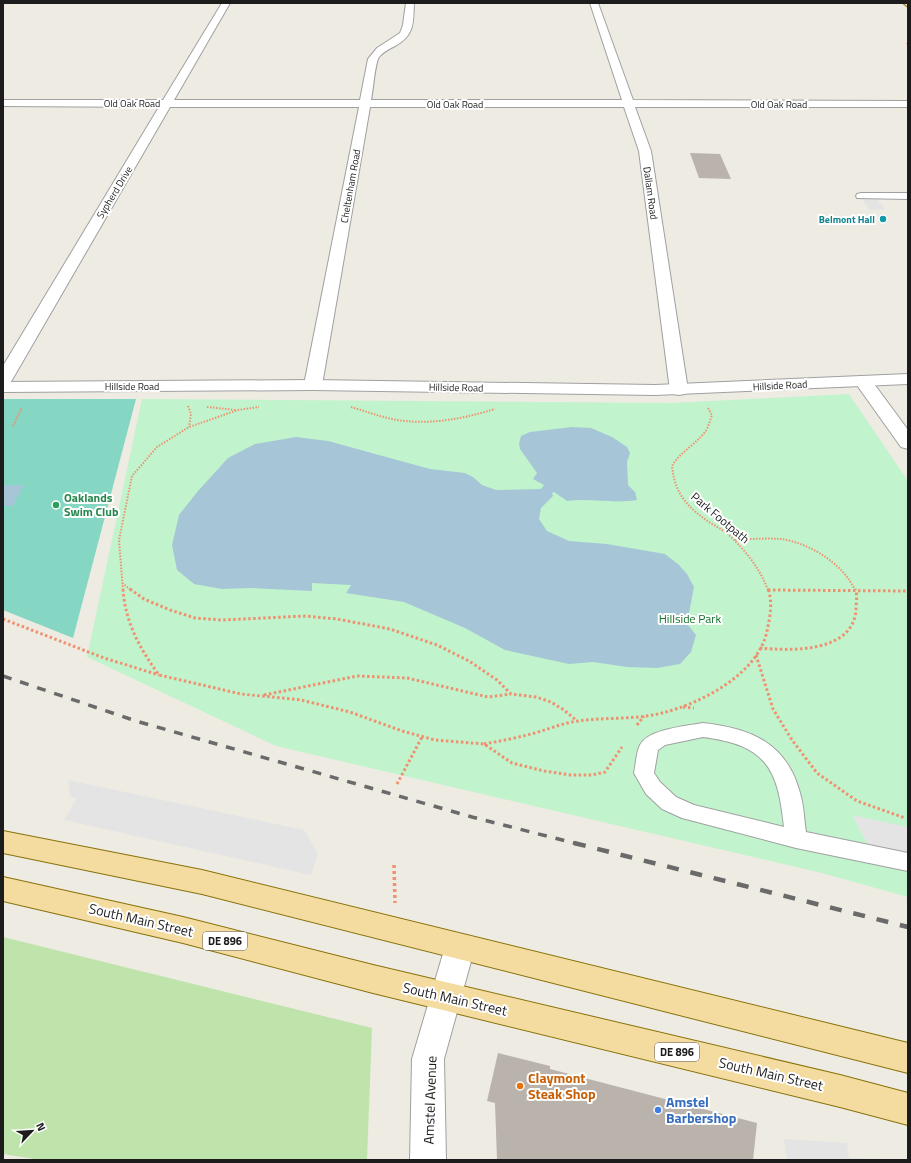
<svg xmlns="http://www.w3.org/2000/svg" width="911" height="1163" font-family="'Titillium Web',sans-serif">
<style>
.grass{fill:#bfe4ab}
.park{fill:#c1f4cd}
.pitch{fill:#85d6c3}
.parking{fill:#e4e4e4}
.water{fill:#a6c5d7}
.building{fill:#b9b3ac}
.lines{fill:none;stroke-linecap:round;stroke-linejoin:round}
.service-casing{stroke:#a0a0a0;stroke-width:2}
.minor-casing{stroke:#a0a0a0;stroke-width:2}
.tertiary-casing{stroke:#a0a0a0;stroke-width:2}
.primary-casing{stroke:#89720b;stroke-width:2}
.path-far3{stroke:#ef9171;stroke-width:1;stroke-dasharray:1 1;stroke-linecap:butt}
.path-far2{stroke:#ef9171;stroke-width:2;stroke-dasharray:1.5 1.5;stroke-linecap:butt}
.path-far1{stroke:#ef9171;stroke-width:3;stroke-dasharray:2.5 2.5;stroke-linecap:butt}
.path{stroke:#ef9171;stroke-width:3.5;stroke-dasharray:3 3;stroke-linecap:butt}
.service{fill:#fff;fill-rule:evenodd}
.minor{fill:#fff;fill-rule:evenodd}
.tertiary{fill:#fff;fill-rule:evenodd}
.primary{fill:#f4dca0;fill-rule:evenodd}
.rail-far1{stroke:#6a6a6a;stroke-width:3.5;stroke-dasharray:9 9;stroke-linecap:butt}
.rail{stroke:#6a6a6a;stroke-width:4.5;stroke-dasharray:12 12;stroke-linecap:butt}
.culture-dot{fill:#0f9aa8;stroke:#fff;stroke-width:1.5}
.leisure-dot{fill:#2e9e5b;stroke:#fff;stroke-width:1.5}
.food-dot{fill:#e8710a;stroke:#fff;stroke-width:1.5}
.shop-dot{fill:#3f7fe0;stroke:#fff;stroke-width:1.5}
.labels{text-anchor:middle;stroke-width:4;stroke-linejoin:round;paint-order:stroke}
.far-street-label{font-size:10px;fill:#1c1c1c;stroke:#fff}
.far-culture-label{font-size:10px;font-weight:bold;fill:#0d838f;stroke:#fff;text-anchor:end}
.shield{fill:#fff;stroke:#606060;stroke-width:1}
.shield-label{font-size:11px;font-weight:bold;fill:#1c1c1c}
.leisure-label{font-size:12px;font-weight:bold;fill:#27864d;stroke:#fff;text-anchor:start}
.street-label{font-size:12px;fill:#1c1c1c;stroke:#fff}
.park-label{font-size:12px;fill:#137129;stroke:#fff}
.near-street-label{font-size:14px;fill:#1c1c1c;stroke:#fff}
.near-food-label{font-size:14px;font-weight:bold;fill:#c56008;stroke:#fff;text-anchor:start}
.near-shop-label{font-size:14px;font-weight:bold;fill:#366cbe;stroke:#fff;text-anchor:start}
</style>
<rect width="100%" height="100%" fill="#edebe2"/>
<path class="grass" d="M3,937L372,1028L367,1160H41L3,1154Z"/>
<path class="park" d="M849,394L908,481V897L822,873L276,746L87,657L142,399L672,403Z"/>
<path class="pitch" d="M3,399H136L73,638L3,610Z"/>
<path class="parking" d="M857,193H872L885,209L870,210Z
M68,780L304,830L318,853L311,875L64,820L77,798L70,796Z
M852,815L908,827V854L869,847Z
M784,1139L847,1143L849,1158L908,1160H787Z"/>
<path class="water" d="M572,427L591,428L612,437L627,447L630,453L627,462L628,485L635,492L637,500C614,504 590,498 567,501L554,492L552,493L553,496L541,508L539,519L547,531L569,541L607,544L665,554L679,565L687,574L694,587L689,613L681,616L696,635L691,652L680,664L657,668L627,667L593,662L569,664L505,650L465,628L404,602L346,593L351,585L312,583V591L251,588L222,589L194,584L177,570L172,545L179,515L198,491L228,458L255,444L296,437L328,441L430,469L465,473L473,477L482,485L496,490L541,489L544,485L533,479L537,473L520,449L519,444L521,436L530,432Z
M3,485H24L13,506H3Z"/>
<path class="building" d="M690,153L720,154L731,179L699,178Z
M498,1053L550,1066V1069L757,1123L753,1160H497L495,1103L487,1101Z"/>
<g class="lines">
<defs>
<path id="service" d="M861,193H908V199L857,198L856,196L857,194Z
M703,723C750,728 787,743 800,793C804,806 804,819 806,832L908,853V871L796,848L682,818L662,809L646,794L634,773C636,764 636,753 640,745C648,729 686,726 703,723ZM703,737C766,745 778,768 784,827L694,805L676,797L660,782L654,773L658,750L665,745Z"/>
<path id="minor" d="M222,3H230L174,100H360L368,59L377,48L400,33L403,25L406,3H414C413,23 415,35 395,46C389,49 383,52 379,57C375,63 373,91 371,100H622L590,3H598L633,100L908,101V107H635L651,151L688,390L685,394L679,395L673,394L670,390L639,151L624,107H370L322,385L319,389L313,390L307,389L304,385L359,107H170L12,380L9,384L3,385V366L159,107L3,106V100H163Z
M863,376L869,377L908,430V449L901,447L854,381L857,377Z
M460,934L471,938L475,947L444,1059L446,1160H410L412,1059L445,947L449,938Z"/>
<path id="tertiary" d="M908,374V384L655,395L313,390L3,392V382L313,380L655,385Z"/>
<path id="primary" d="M903,3H908V7Z
M3,831L202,870L908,1043V1073L202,894L3,853Z
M3,877L183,917L373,965L840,1075L908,1093V1125L840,1107L373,993L183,943L3,901Z"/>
</defs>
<use href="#service" class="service-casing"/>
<use href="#minor" class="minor-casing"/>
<use href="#tertiary" class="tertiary-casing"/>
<use href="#primary" class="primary-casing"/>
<path class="path-far3" d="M908,43H906L908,45"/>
<path class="path-far2" d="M188,406L191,414L189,427
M207,407L236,410
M351,407C365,411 378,416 392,419C427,426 462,419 495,409
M708,408L712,415C710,421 708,428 705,432C695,445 680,452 672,466C675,495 688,508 712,524C718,527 724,531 730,536C746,551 760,569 768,590
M13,426L22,407
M735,540C750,539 766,538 781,539C810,543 843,564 855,590
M122,583L131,590
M123,590L119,540L132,476L157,447L189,427L238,410L259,407"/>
<path class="path-far1" d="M123,589C125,622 140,649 159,675L241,694L301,700L350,712L402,731L435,740L484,744L512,763L544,771L571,775H592L605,772L622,747
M130,589L144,599L170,610L195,618L222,620L306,616L337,619L390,629L437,645L469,661L497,680L511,694L536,697L551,702L564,710L577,721
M768,590L908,591
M3,619L104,658L159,675
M760,648C790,651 853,653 856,610C856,603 858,595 855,589
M756,655L773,709L792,740L817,773L857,801L905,818
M264,695L357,676L407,678L488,697L511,694
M683,707L694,708
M637,725L644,716
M484,744C500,741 516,738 531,734C547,730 562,723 578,721C606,717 635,720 662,713C702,703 758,674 767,631C770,617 773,602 768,589
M397,784L422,737"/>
<path class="path" d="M394,865L395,903"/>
<use href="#service" class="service"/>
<use href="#minor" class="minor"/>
<use href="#tertiary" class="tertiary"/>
<use href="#primary" class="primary"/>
<path class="rail-far1" d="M3,676L136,721L472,817L578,844"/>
<path class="rail" d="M574,843L908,927"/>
</g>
<circle class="culture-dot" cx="883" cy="219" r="4"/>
<circle class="leisure-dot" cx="56" cy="505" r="4"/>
<circle class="food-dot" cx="520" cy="1086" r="4"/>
<circle class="shop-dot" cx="658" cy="1110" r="4"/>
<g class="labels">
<g class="far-street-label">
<text x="132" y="107">Old Oak Road</text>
<text x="455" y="108">Old Oak Road</text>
<text x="779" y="108">Old Oak Road</text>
<text transform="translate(350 186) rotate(-80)" y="4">Cheltenham Road</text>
<text transform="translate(114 192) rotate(-59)" y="4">Sypherd Drive</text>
<text transform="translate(651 193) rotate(82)" y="4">Dallam Road</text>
<text transform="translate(780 385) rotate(-3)" y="4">Hillside Road</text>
<text x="132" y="390">Hillside Road</text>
<text transform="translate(456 387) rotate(1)" y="4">Hillside Road</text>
</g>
<g class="far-culture-label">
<text x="875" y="223">Belmont Hall</text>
</g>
<g class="shield">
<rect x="203" y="932" width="44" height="18" rx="3"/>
<rect x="655" y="1043" width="44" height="18" rx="3"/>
</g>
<g class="shield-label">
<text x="225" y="945">DE 896</text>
<text x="677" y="1056">DE 896</text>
</g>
<g class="leisure-label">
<text x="64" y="502">Oaklands<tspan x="64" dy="14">Swim Club</tspan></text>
</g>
<g class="street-label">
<text transform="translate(720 518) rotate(40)" y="4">Park Footpath</text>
</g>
<g class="park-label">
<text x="690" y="623">Hillside Park</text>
</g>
<g class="near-street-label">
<text transform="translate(141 920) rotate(13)" y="5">South Main Street</text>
<text transform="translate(455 999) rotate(13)" y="5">South Main Street</text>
<text transform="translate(771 1074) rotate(13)" y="5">South Main Street</text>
<text transform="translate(430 1100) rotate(-88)" y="5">Amstel Avenue</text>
</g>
<g class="near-food-label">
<text x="528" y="1083">Claymont<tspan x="528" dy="16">Steak Shop</tspan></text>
</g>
<g class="near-shop-label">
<text x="666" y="1107">Amstel<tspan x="666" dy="16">Barbershop</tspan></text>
</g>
</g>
<rect width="911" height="1163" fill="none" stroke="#1c1c1c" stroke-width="8"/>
<g transform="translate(32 1131) rotate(65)" stroke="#ffffff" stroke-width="3" paint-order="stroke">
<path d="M0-3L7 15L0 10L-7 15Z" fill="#1c1c1c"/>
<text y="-6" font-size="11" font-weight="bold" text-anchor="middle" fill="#1c1c1c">N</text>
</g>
</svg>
